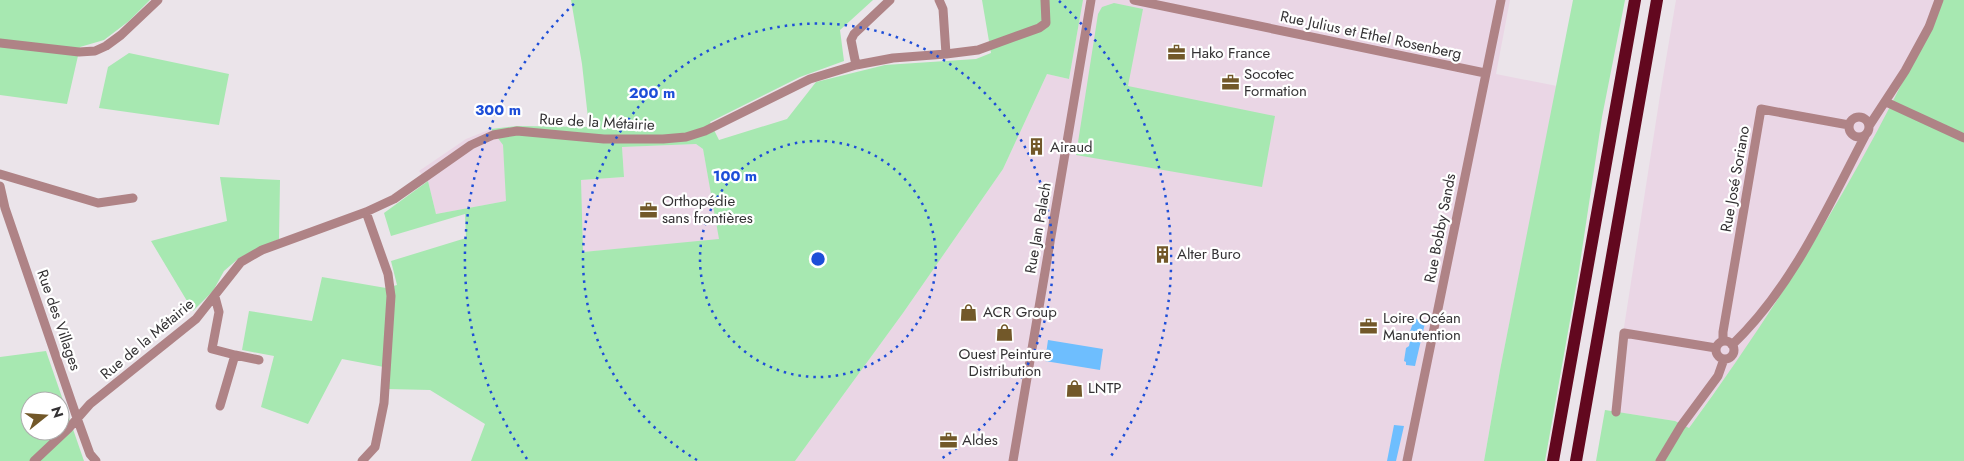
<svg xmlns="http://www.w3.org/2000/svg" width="1964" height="461" font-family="Jost,sans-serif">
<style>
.industrial{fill:#ead6e5}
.green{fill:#a7e8b1;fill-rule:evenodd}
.water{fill:#6ebefe}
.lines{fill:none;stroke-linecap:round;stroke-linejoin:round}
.minor{stroke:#af8386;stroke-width:9}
.highway{stroke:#62081f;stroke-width:12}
.ring{fill:none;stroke:#1d4ed8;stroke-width:2.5;stroke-dasharray:2.5 5}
.labels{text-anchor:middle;stroke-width:4.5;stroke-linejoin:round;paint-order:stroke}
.street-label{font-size:15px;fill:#333133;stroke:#fff}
.poi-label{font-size:15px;fill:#333133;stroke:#fff;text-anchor:start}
.centre{fill:#1d4ed8;stroke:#fff;stroke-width:2.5}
.ring-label{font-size:15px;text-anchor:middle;font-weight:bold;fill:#1d4ed8;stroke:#fff;stroke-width:4.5;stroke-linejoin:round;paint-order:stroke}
</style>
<rect width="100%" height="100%" fill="#ebe4ea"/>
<path class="industrial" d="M1083,0H1510L1496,74L1557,86L1500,370L1484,461H795L903,313L1003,169L1047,74L1069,79Z
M1676,0H1942L1912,67L1861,162L1809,252L1755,336L1688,429L1675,421L1611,411L1661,89Z
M491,129L503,145L507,201L436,214L428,181L419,171L466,139Z
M696,144L703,149L720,240L583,252L580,180L624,177L622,147Z"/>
<path class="green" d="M0,0H150L129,21L104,40L80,47L67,104L0,95Z
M571,0H873L840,30L844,61L800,77L710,122L719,140L787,119L816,82L885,65L976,59L991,53L982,0H1083L1069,79L1047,74L1003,169L903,313L795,461H471L485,424L430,390L387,389L389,368L342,359L308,424L261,407L274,356L242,350L249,311L312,321L322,277L386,288L397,285L391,261L466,238L465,214L391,236L384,213L428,181L436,214L506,201L503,145L491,129L517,126L589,127L582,64ZM696,144L703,149L719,239L583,252L581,180L624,177L622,147Z
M1573,0H1625L1602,117L1579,270L1545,461H1484L1500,370Z
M1942,0H1964V461H1596L1605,410L1675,421L1689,428C1787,294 1873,152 1942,0Z
M1114,3L1143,9L1128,86L1275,116L1262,187L1076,155L1098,14L1102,7Z
M129,53L229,74L219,125L99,108L108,67Z
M220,177L280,180L279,239L239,258L224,271L213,291L193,311L151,241L227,221Z
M46,351L84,461H0V357ZM30,401H60V431H30Z"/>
<path class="water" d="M1415,318L1425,323L1415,366L1406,365V362L1404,361L1406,348L1409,346L1411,337L1409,334Z
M1048,340L1103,349L1100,370L1045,361Z
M1394,425L1404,426L1396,461H1387Z"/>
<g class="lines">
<path class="minor" d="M939,0L943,9L946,54
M1134,0L1485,73
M0,43L79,52L95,51L106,46L121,35L158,0
M856,65L851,40L854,34L890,0
M1886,102L1964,138
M1849 127a10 10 0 1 1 20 0a10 10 0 1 1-20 0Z
M1869,126L1905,71L1929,27L1939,0
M0,174L98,203L133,198
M0,186L5,208L77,418L90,454L96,461
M215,297L219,312L212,349L235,355L220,406
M1723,341V332L1761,109L1849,125
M1716 350a9 9 0 1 1 18 0a9 9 0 1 1-18 0Z
M1732,345C1792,288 1827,208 1865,136
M235,355L259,360
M1616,412L1624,333L1716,348
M34,461L68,429L90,404L196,319L241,262L262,250L366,212L394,199L471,145L493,135L517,131L604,139H663L686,137L705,131L810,79L856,65L893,58L946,54L978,50L1039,28L1046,23L1045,0
M362,461L375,447L384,403L391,296L388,274L366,212
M1013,461L1091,0
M1407,461L1501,0
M1660,461L1681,426L1718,376L1724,359"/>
<path class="highway" d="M1553,461L1635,0
M1576,461L1657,0"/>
</g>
<g class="ring">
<circle cx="818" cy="259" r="118"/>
<path d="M697 460A235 235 0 1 1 939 460"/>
<path d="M527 459A353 353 0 0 1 577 1M1059 1A353 353 0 0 1 1109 459"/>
</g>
<defs>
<symbol id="office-bare" viewBox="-9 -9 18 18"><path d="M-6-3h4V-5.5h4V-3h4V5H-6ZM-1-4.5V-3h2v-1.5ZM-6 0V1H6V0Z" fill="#725829" stroke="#fff" stroke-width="2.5" paint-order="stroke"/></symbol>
<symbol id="building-bare" viewBox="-9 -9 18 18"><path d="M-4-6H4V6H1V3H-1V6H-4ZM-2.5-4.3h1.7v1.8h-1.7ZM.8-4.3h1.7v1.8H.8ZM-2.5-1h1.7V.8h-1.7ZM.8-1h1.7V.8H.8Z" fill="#725829" stroke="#fff" stroke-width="2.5" paint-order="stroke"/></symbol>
<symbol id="shop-bare" viewBox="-9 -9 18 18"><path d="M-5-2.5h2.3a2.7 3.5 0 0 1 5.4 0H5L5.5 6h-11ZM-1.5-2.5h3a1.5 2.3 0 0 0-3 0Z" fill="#725829" stroke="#fff" stroke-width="2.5" paint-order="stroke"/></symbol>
</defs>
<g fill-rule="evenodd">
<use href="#office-bare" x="1164" y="40" width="25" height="25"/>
<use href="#office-bare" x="1218" y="70" width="25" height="25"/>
<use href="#building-bare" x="1024" y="134" width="25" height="25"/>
<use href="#office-bare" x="636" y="198" width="25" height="25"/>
<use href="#building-bare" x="1150" y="242" width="25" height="25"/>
<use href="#shop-bare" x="956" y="300" width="25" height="25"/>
<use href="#office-bare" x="1356" y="314" width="25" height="25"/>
<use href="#shop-bare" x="992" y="320" width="25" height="25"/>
<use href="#shop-bare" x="1062" y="376" width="25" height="25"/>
<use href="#office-bare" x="936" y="428" width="25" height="25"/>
</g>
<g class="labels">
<g class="street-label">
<text transform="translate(1371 35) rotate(12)" y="5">Rue Julius et Ethel Rosenberg</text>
<text transform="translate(597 122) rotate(3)" y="5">Rue de la Métairie</text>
<text transform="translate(1735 179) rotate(-80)" y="5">Rue José Soriano</text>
<text transform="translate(1038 228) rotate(-80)" y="5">Rue Jan Palach</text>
<text transform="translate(1440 228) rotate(-79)" y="5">Rue Bobby Sands</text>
<text transform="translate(59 320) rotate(71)" y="5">Rue des Villages</text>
<text transform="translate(147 339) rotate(-40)" y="5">Rue de la Métairie</text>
</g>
<g class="poi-label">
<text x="1191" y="58">Hako France</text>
<text x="1244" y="79">Socotec<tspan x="1244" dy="17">Formation</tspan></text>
<text x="1050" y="152">Airaud</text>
<text x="662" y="206">Orthopédie<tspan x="662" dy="17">sans frontières</tspan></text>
<text x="1177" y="259">Alter Buro</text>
<text x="983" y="317">ACR Group</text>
<text x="1383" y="323">Loire Océan<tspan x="1383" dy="17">Manutention</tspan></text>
<text x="1005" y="359" text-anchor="middle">Ouest Peinture<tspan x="1005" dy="17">Distribution</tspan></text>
<text x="1088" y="393">LNTP</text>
<text x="962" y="445">Aldes</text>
</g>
</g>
<circle cx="818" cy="259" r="8" class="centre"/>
<g class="ring-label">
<text x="652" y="98">200 m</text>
<text x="498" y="115">300 m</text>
<text x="735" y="181">100 m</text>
</g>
<g transform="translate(45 416) rotate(73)"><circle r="24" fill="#ffffff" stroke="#adadad"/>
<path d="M0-4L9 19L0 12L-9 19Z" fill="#725829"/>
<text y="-8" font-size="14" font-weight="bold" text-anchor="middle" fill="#333133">N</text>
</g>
</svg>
